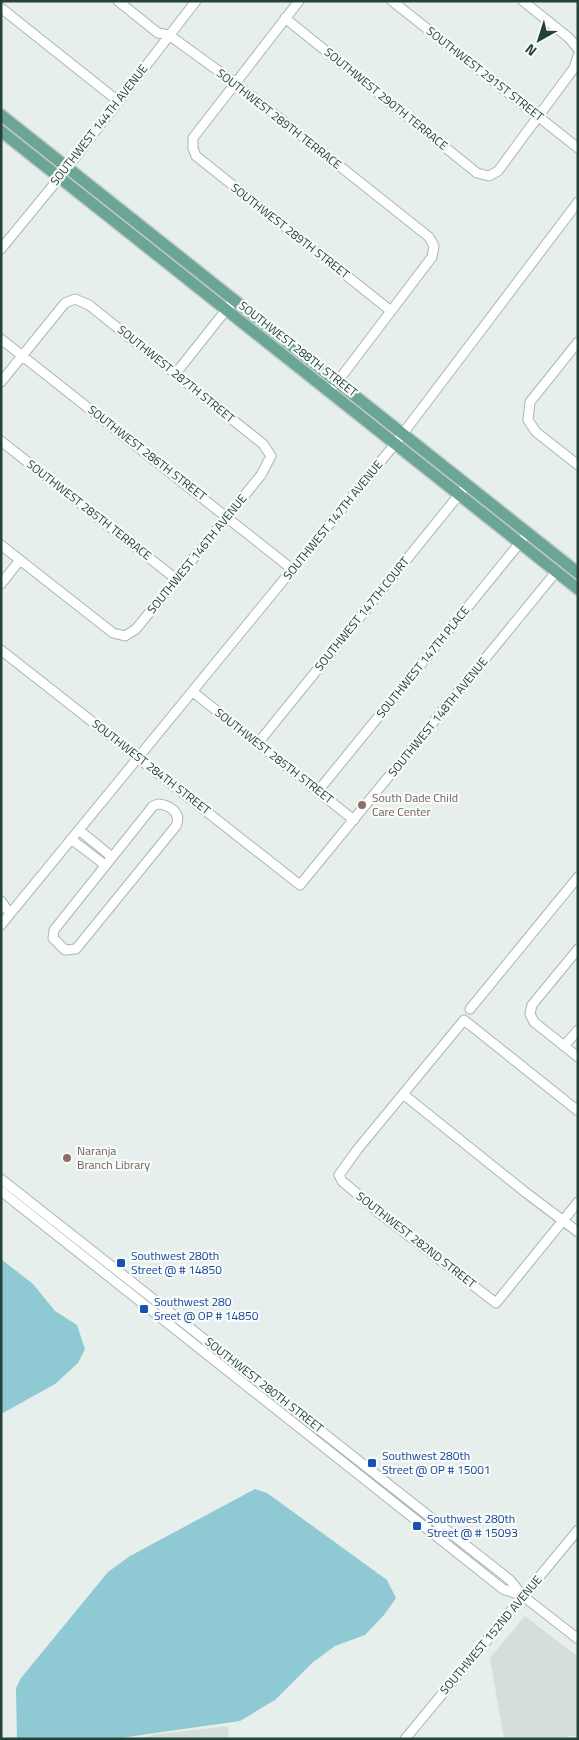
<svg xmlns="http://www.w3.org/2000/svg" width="579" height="1740" font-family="'Titillium Web',sans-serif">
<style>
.built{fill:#d4dfda}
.water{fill:#8ec9d4}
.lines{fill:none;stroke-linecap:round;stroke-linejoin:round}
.minor-casing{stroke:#a8b8b2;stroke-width:11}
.major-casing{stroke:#c2cac8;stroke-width:14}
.minor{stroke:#fff;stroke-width:9}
.major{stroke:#6aa596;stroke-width:11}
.education-dot{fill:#8d6e63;stroke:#f7fbf9;stroke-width:2}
.transit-dot{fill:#1a4fb4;stroke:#f7fbf9;stroke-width:2}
.labels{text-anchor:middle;stroke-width:4.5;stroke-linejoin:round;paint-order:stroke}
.street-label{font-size:12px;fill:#24423a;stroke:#f7fbf9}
.education-label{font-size:12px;fill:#785e54;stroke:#f7fbf9;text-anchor:start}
.transit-label{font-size:12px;fill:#164399;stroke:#f7fbf9;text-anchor:start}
</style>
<rect width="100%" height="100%" fill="#e6efeb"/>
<path class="built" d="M525,1616L578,1657V1735L555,1739H504L490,1658Z
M228,1726L229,1739H136L157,1734Z"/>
<path class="water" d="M1,1259L33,1284L55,1311L77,1325L85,1349L78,1363L55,1384L1,1414Z
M255,1489L267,1493L387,1580L396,1598L384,1615L365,1635L335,1646L312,1663L275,1700L240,1721L113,1739H17L16,1688L21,1678L108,1572L130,1556Z"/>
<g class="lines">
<defs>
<path id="minor" d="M118,1L158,33L169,35L235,83L429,237L434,246L432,257L335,385
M299,1L193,138V148L196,156L391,311
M392,1L578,148
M523,1L569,38L578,49
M1,8L118,101
M285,18L477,173L489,176L498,171L574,68L578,56
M1,249L60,177L196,1
M1,339L292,569
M578,342L530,402L528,420L536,432L578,465
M176,373L234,300
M1,382L65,303L75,299L89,305L263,444L271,456L261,475L136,629L125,636L113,633L1,545
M1,441L176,579
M1,584L20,560
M1,650L300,885L556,572
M193,692L354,820
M258,743L462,491
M318,791L523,539
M158,804C170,805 182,813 176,826L76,949L65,950L53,938L54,930L153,806Z
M79,830L112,857
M71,839L105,865
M1,901L10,914
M1,925L395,444L578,202
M578,949L532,1005L530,1014L534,1022L578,1057
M470,1009L578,877
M564,1046L578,1030
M403,1094L525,1192L578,1232
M578,1111L464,1020L357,1150L339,1175L342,1181L383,1216L496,1303L578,1202
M1,1179L510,1580L523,1596L578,1639
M1,1191L503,1589L523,1596
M405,1739L578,1530"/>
<path id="major" d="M1,115L578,573
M1,131L578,589"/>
</defs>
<use href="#minor" class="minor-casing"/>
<use href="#major" class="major-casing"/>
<use href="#minor" class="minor"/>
<use href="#major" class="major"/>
</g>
<g class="education-dot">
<circle cx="362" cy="805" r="5"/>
<circle cx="67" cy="1158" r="5"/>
</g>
<g class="transit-dot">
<rect x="116" y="1258" width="10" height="10" rx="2.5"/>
<rect x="139" y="1304" width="10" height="10" rx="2.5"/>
<rect x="367" y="1458" width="10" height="10" rx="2.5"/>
<rect x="412" y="1521" width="10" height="10" rx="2.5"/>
</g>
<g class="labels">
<g class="street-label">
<text transform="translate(485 74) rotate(38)" y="4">SOUTHWEST 291ST STREET</text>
<text transform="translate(386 99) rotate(39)" y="4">SOUTHWEST 290TH TERRACE</text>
<text transform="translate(279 119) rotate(38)" y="4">SOUTHWEST 289TH TERRACE</text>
<text transform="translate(99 125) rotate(-52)" y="4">SOUTHWEST 144TH AVENUE</text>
<text transform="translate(290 231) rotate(38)" y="4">SOUTHWEST 289TH STREET</text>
<text transform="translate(298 349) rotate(38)" y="4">SOUTHWEST 288TH STREET</text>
<text transform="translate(176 374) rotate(39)" y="4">SOUTHWEST 287TH STREET</text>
<text transform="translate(147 453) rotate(38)" y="4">SOUTHWEST 286TH STREET</text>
<text transform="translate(89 510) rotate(38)" y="4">SOUTHWEST 285TH TERRACE</text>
<text transform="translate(333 520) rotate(-51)" y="4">SOUTHWEST 147TH AVENUE</text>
<text transform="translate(197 554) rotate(-51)" y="4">SOUTHWEST 146TH AVENUE</text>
<text transform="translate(362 614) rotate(-51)" y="4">SOUTHWEST 147TH COURT</text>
<text transform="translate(423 662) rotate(-51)" y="4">SOUTHWEST 147TH PLACE</text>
<text transform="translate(438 717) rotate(-51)" y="4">SOUTHWEST 148TH AVENUE</text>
<text transform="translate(274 756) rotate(38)" y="4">SOUTHWEST 285TH STREET</text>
<text transform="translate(151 767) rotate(38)" y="4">SOUTHWEST 284TH STREET</text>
<text transform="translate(416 1240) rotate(38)" y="4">SOUTHWEST 282ND STREET</text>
<text transform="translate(264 1385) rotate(38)" y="4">SOUTHWEST 280TH STREET</text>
<text transform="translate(491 1635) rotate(-50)" y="4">SOUTHWEST 152ND AVENUE</text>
</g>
<g class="education-label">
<text x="372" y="802">South Dade Child<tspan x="372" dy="14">Care Center</tspan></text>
<text x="77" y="1155">Naranja<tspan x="77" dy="14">Branch Library</tspan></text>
</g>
<g class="transit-label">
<text x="131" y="1260">Southwest 280th<tspan x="131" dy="14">Street @ # 14850</tspan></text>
<text x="154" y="1306">Southwest 280<tspan x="154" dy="14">Sreet @ OP # 14850</tspan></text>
<text x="382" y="1460">Southwest 280th<tspan x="382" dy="14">Street @ OP # 15001</tspan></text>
<text x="427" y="1523">Southwest 280th<tspan x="427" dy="14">Street @ # 15093</tspan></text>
</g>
</g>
<rect width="579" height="1740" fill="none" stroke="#24423a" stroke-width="5"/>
<g transform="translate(539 40) rotate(219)" stroke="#f7fbf9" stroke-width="4" paint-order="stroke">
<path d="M0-4L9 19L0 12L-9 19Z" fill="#24423a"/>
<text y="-8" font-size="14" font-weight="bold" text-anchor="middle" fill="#24423a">N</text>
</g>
</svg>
